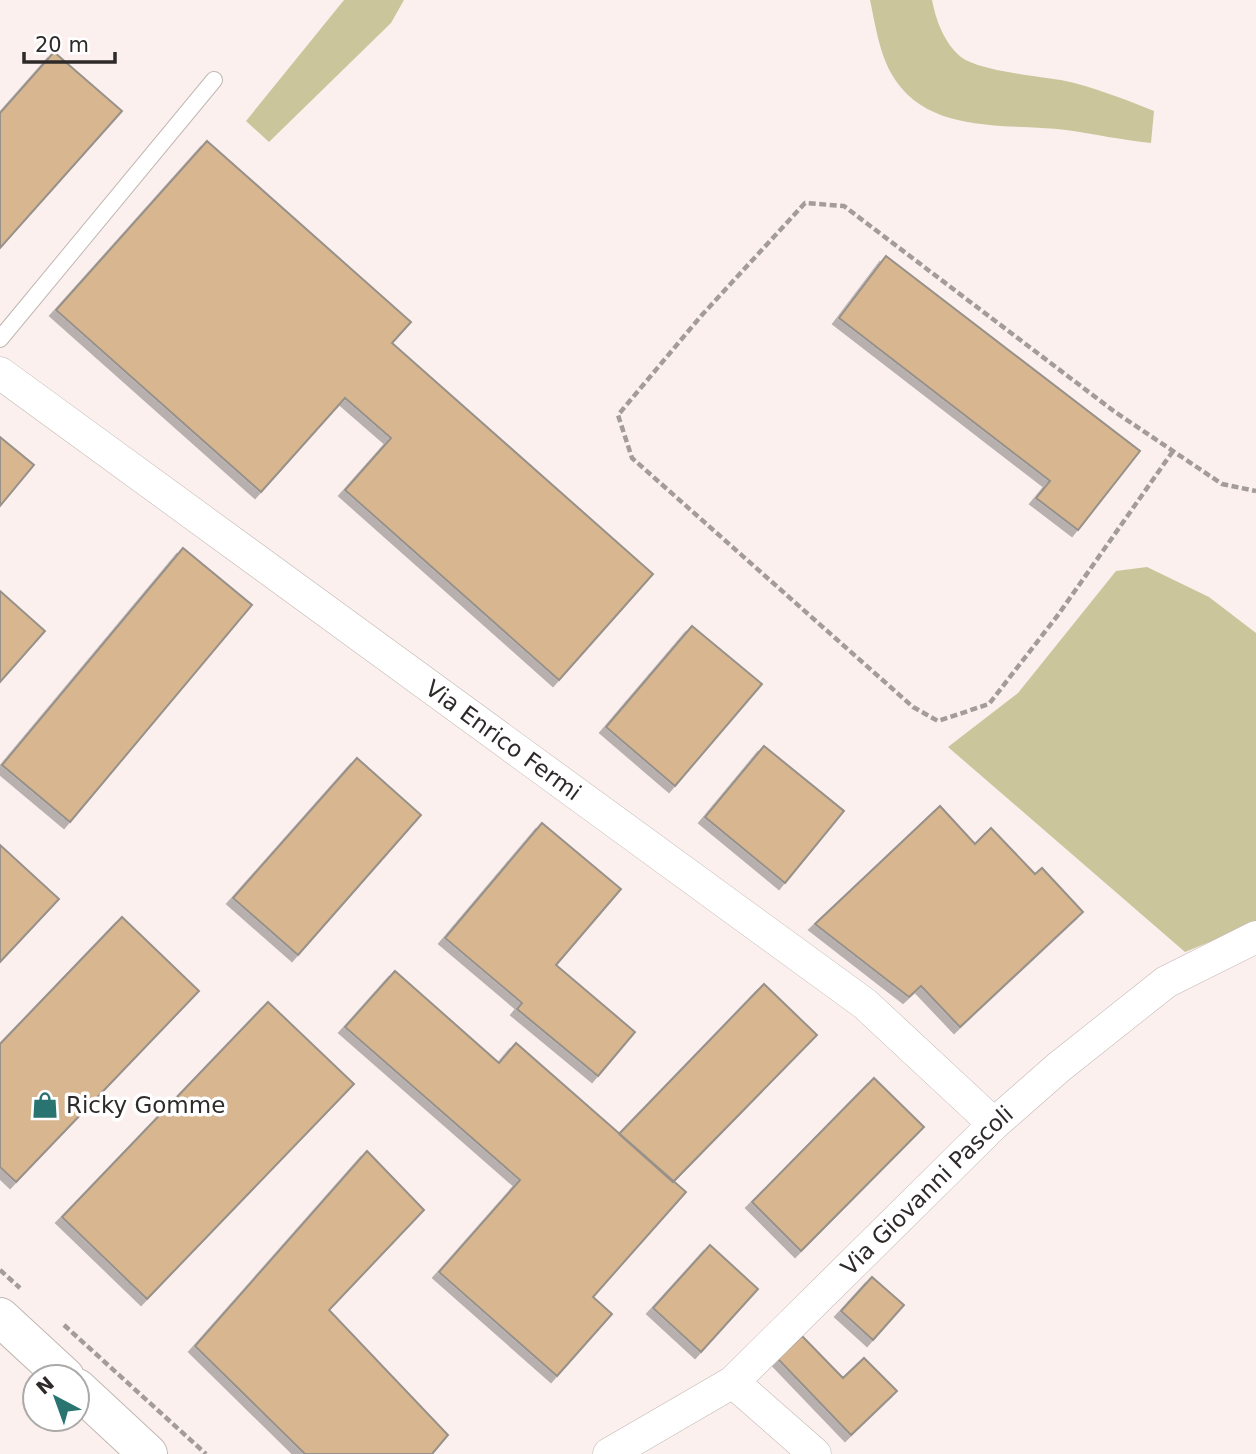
<svg xmlns="http://www.w3.org/2000/svg" width="1256" height="1454" font-family="'DejaVu Sans',sans-serif">
<style>
.green{fill:#cbc59c}
.building{fill:#d7b690;stroke:#97918a;stroke-width:2;filter:url(#shadow)}
.lines{fill:none;stroke-linecap:round;stroke-linejoin:round}
.service-casing{stroke:#c1b7b3;stroke-width:18}
.minor-casing{stroke:#c1b7b3;stroke-width:33}
.tertiary-casing{stroke:#c1b7b3;stroke-width:40}
.path{stroke:#a49c9a;stroke-width:4.5;stroke-dasharray:7 3.5;stroke-linecap:butt}
.service{stroke:#fff;stroke-width:16}
.minor{stroke:#fff;stroke-width:32}
.tertiary{stroke:#fff;stroke-width:38}
.labels{text-anchor:middle;stroke-width:7;stroke-linejoin:round;paint-order:stroke}
.street-label{font-size:23px;fill:#2e2a29;stroke:#fff}
.poi-label{font-size:23px;fill:#2e2a29;stroke:#fff;text-anchor:start}
</style>
<defs>
<filter id="shadow"><feDropShadow dx="-6" dy="6" stdDeviation="0" flood-color="#0004"/></filter>
</defs>
<rect width="100%" height="100%" fill="#fbf0ed"/>
<path class="green" d="M344,0H404L391,23L269,142L246,121Z
M870,0H932C936,20 944,43 961,57C980,71 1037,76 1061,80C1094,87 1124,99 1154,111L1151,143C1122,140 1094,134 1066,130C1010,123 933,135 896,81C880,58 876,28 870,0Z
M1147,567L1209,597L1256,633V923L1185,952L948,747L1018,693L1116,571Z"/>
<path class="building" d="M54,52L122,111L0,248V113Z
M207,141L411,322L392,343L653,574L559,680L345,490L391,438L345,398L261,492L56,310Z
M886,256L1140,451L1078,530L1036,498L1050,481L839,318Z
M0,437L34,465L0,506Z
M183,548L252,605L70,822L2,765Z
M0,591L45,631L0,682Z
M692,626L762,684L675,786L606,727Z
M764,746L844,811L785,883L705,817Z
M357,758L421,815L298,955L233,898Z
M940,806L975,844L991,828L1035,874L1042,868L1083,912L960,1027L921,986L909,997L815,924Z
M542,823L621,889L556,965L635,1032L598,1076L517,1009L522,1003L445,938Z
M0,845L59,899L0,962Z
M122,917L199,991L16,1182L0,1167V1044Z
M395,971L499,1063L516,1043L686,1192L593,1297L612,1314L557,1376L439,1272L520,1180L345,1027Z
M764,984L817,1035L673,1182L619,1134Z
M268,1002L354,1084L147,1299L62,1217Z
M874,1078L924,1127L801,1251L752,1202Z
M367,1151L424,1210L329,1310L448,1435L432,1454H305L195,1346Z
M710,1245L758,1289L701,1352L653,1308Z
M872,1277L904,1305L873,1340L841,1311Z
M802,1336L843,1378L864,1358L897,1391L851,1435L778,1359Z"/>
<g class="lines">
<defs>
<path id="service" d="M0,339L214,80"/>
<g id="minor">
<path id="s1" d="M0,373L865,1004L994,1124"/>
<path d="M733,1382L815,1454"/>
<path id="s2" d="M609,1454L733,1382L994,1124L1059,1067L1166,982L1256,937"/>
</g>
<path id="tertiary" d="M0,1317L65,1377
M77,1388L148,1454"/>
</defs>
<use href="#service" class="service-casing"/>
<use href="#minor" class="minor-casing"/>
<use href="#tertiary" class="tertiary-casing"/>
<path class="path" d="M1173,451L1058,615L989,704L938,721L913,707L632,458L618,415L701,316L805,203L844,206L1115,412L1222,484L1256,491
M0,1270L20,1288
M64,1325L206,1454"/>
<use href="#service" class="service"/>
<use href="#minor" class="minor"/>
<use href="#tertiary" class="tertiary"/>
</g>
<defs>
<symbol id="shop-bare" viewBox="-9 -9 18 18"><path d="M-5-2.5h2.3a2.7 3.5 0 0 1 5.4 0H5L5.5 6h-11ZM-1.5-2.5h3a1.5 2.3 0 0 0-3 0Z" fill="#297370" stroke="#fff" stroke-width="2.5" paint-order="stroke"/></symbol>
</defs>
<g fill-rule="evenodd">
<use href="#shop-bare" x="26" y="1086" width="38" height="38"/>
</g>
<g class="labels">
<g class="street-label">
<text dy="8" stroke="none"><textPath href="#s1" startOffset="623">Via Enrico Fermi</textPath></text>
<text dy="8" stroke="none"><textPath href="#s2" startOffset="416">Via Giovanni Pascoli</textPath></text>
</g>
<g class="poi-label">
<text x="66" y="1113">Ricky Gomme</text>
</g>
</g>
<g transform="translate(56 1398) rotate(319)"><circle r="33" fill="#ffffff" stroke="#abaaa9" stroke-width="2"/>
<path d="M0-5L12 26L0 18L-12 26Z" fill="#297370"/>
<text y="-10" font-size="19" font-weight="bold" text-anchor="middle" fill="#2e2a29">N</text>
</g>
<path d="M24 52v10h91v-10" fill="none" stroke="#2e2a29" stroke-width="3.5"/>
<text x="35" y="52" font-size="21" fill="#2e2a29" stroke="#ffffff" stroke-width="5" paint-order="stroke">20 m</text>
</svg>
